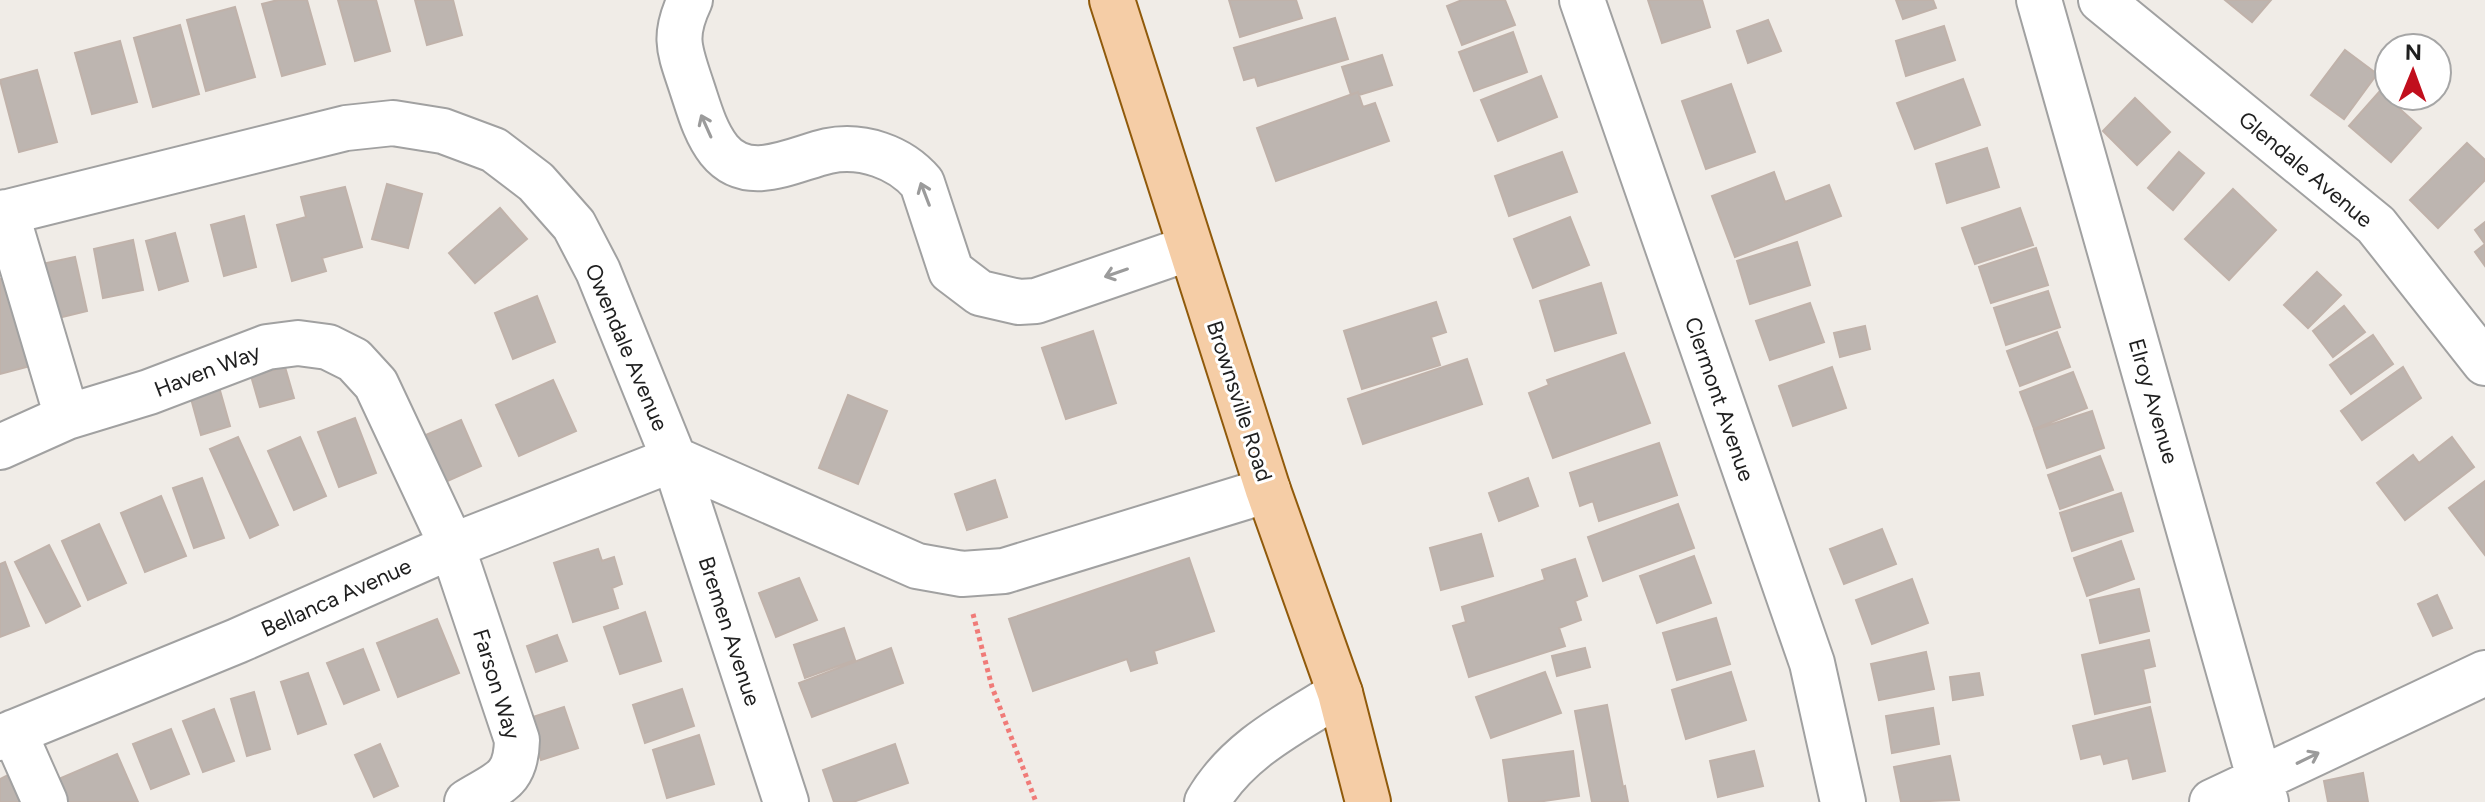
<svg xmlns="http://www.w3.org/2000/svg" width="2485" height="802" font-family="Figtree,sans-serif">
<style>
.building{fill:#bdb5b0;stroke:#c0b2aa;stroke-width:2}
.lines{fill:none;stroke-linecap:round;stroke-linejoin:round}
.minor-casing{stroke:#a1a1a1;stroke-width:48}
.major-casing{stroke:#905a0b;stroke-width:48}
.path{stroke:#f07b78;stroke-width:5;stroke-dasharray:4 4;stroke-linecap:butt}
.minor{stroke:#fff;stroke-width:44}
.major{stroke:#f5cda6;stroke-width:44}
.oneway{stroke:#9b9b9b}
.labels{text-anchor:middle;stroke-width:6;stroke-linejoin:round;paint-order:stroke}
.street-label{font-size:22px;fill:#202020;stroke:#fff}
</style>
<rect width="100%" height="100%" fill="#f0ece7"/>
<path class="building" d="M278,0H307L325,64L282,76L262,4Z
M338,0H376L390,51L355,61Z
M415,0H453L462,35L427,45Z
M1229,0H1296L1302,18L1240,37Z
M1462,0H1505L1515,25L1462,45L1447,6Z
M1648,0H1702L1710,27L1662,43Z
M1896,0H1933L1936,8L1903,19Z
M2225,0H2271L2252,22Z
M235,7L255,77L206,91L187,20Z
M1335,18L1348,59L1258,86L1255,77L1244,80L1234,48Z
M1768,20L1781,51L1748,63L1737,31Z
M180,25L199,94L153,107L134,38Z
M1944,26L1955,60L1906,76L1896,41Z
M1513,32L1527,72L1474,91L1459,52Z
M120,41L137,102L92,114L75,53Z
M2345,50L2377,74L2344,119L2311,95Z
M1382,55L1392,85L1359,95L1358,92L1351,95L1342,67Z
M37,70L57,142L19,152L0,80Z
M1541,76L1557,117L1498,141L1481,100Z
M1963,79L1980,125L1915,149L1897,103Z
M1731,84L1755,152L1706,169L1682,101Z
M2380,91L2421,128L2391,162L2349,126Z
M1358,92L1363,107L1375,103L1389,141L1276,181L1257,128Z
M2135,98L2170,132L2137,165L2103,131Z
M2467,143L2485,160V180L2438,228L2410,200Z
M1987,148L1999,187L1947,203L1936,164Z
M1562,152L1577,192L1509,216L1495,176Z
M2179,152L2204,173L2173,210L2148,188Z
M1774,172L1785,202L1829,185L1841,216L1735,257L1712,196Z
M387,184L422,194L408,248L372,239Z
M345,187L362,247L322,258L326,271L292,281L277,225L306,217L301,197Z
M2233,189L2276,230L2229,280L2185,239Z
M500,208L527,239L475,283L449,253Z
M2020,208L2033,245L1975,264L1962,228Z
M244,216L256,267L224,276L211,225Z
M1570,217L1589,265L1533,288L1514,239Z
M2485,222V244L2475,230Z
M175,233L188,281L159,290L146,241Z
M133,240L143,290L103,298L94,249Z
M1797,242L1810,285L1750,304L1737,261Z
M2485,244V266L2475,252Z
M2036,248L2048,285L1991,303L1979,267Z
M75,257L87,311L54,319L42,264Z
M2317,272L2341,295L2308,328L2284,305Z
M11,276L34,365L0,374V279Z
M1601,283L1616,333L1555,351L1540,301Z
M2048,291L2060,327L2006,345L1994,308Z
M537,296L555,342L513,359L495,313Z
M1436,302L1446,332L1431,337L1440,365L1362,389L1344,331Z
M1810,303L1824,342L1770,360L1756,321Z
M2344,306L2365,332L2333,357L2313,331Z
M1865,326L1870,349L1840,357L1834,333Z
M1093,331L1116,403L1066,419L1042,348Z
M2057,332L2070,367L2020,386L2007,351Z
M2373,335L2393,364L2351,394L2330,365Z
M1624,353L1650,423L1553,458L1529,393L1549,385L1547,380Z
M1467,359L1482,404L1363,444L1348,399Z
M285,367L294,398L260,407L251,376Z
M1832,367L1846,408L1793,426L1779,386Z
M2403,367L2421,398L2362,440L2341,411Z
M2073,372L2087,408L2034,429L2020,392Z
M553,380L576,431L519,456L496,405Z
M219,387L230,426L201,435L190,395Z
M848,395L887,411L858,484L819,468Z
M2092,411L2104,448L2047,468L2034,430Z
M355,418L376,473L339,487L318,432Z
M461,420L481,466L441,484L421,437Z
M238,437L278,525L250,538L210,449Z
M300,437L326,496L294,510L268,451Z
M2452,437L2474,467L2405,520L2377,483L2413,455L2419,463Z
M1659,443L1677,495L1599,521L1593,501L1580,506L1570,473Z
M2100,456L2113,490L2060,509L2048,475Z
M202,478L224,538L194,548L173,488Z
M1528,478L1538,506L1499,521L1489,493Z
M995,480L1007,517L967,530L955,494Z
M2485,481V555L2449,508Z
M2121,493L2133,531L2072,551L2060,513Z
M161,496L186,556L145,572L121,513Z
M1678,504L1694,548L1603,581L1588,537Z
M99,524L126,583L88,600L62,541Z
M1882,529L1896,564L1844,584L1830,549Z
M1481,534L1493,576L1441,590L1430,548Z
M2121,541L2134,579L2087,596L2074,558Z
M49,545L80,606L46,623L15,562Z
M598,549L602,561L614,557L622,584L612,588L618,608L573,622L554,563Z
M1694,556L1711,603L1657,623L1640,576Z
M1189,558L1214,631L1154,651L1157,663L1131,671L1127,659L1033,691L1009,619Z
M1575,559L1587,596L1575,601L1581,620L1559,628L1565,646L1469,677L1453,626L1466,622L1462,607L1545,580L1542,570Z
M5,562L29,626L0,637V564Z
M799,578L817,620L776,637L759,593Z
M1912,579L1928,623L1872,644L1856,600Z
M2139,589L2149,631L2100,643L2090,600Z
M2437,595L2452,628L2433,636L2418,604Z
M645,612L661,661L620,674L604,627Z
M1716,618L1730,664L1677,680L1663,633Z
M437,619L459,673L398,697L377,643Z
M844,628L855,660L805,678L794,645Z
M557,635L567,661L536,672L527,646Z
M2149,640L2155,666L2143,669L2150,702L2095,714L2082,655Z
M891,648L903,683L812,717L799,683Z
M1585,648L1590,667L1557,676L1552,656Z
M363,649L379,690L344,704L327,663Z
M1926,652L1934,689L1879,700L1871,664Z
M1545,672L1561,713L1491,738L1476,697Z
M1731,672L1746,720L1686,739L1672,690Z
M308,673L326,724L298,734L281,682Z
M1979,673L1983,695L1953,700L1950,677Z
M682,689L694,726L645,743L633,705Z
M254,692L270,749L247,756L231,699Z
M1607,705L1623,787L1625,786L1628,802H1592L1575,711Z
M564,707L578,748L541,760L527,719Z
M2150,707L2165,771L2133,779L2128,758L2104,764L2101,754L2081,759L2073,726Z
M1933,708L1939,744L1892,753L1886,716Z
M214,709L234,761L203,772L183,721Z
M171,729L189,774L151,789L133,744Z
M699,735L714,784L667,798L653,750Z
M380,744L398,786L374,797L355,755Z
M895,744L908,783L853,802H834L823,770Z
M1573,751L1579,796L1537,802H1509L1503,760Z
M1754,751L1763,786L1718,797L1710,761Z
M117,754L138,802H55L47,784Z
M1950,756L1959,800L1901,802L1894,767Z
M2363,773L2368,802H2328L2324,781Z
M8,775L20,802H0V779Z"/>
<g class="lines">
<defs>
<path id="minor" d="M690,0C672,38 680,51 692,88C699,109 705,132 719,150C748,186 793,159 828,151C862,144 900,157 922,183L951,271L980,293L1019,302L1036,301L1190,248
M1582,0L1812,663L1843,802
M2039,0L2266,802
M2101,0L2376,225L2485,363
M6,212L67,417
M0,214L346,128L393,123L443,131L494,150L536,182L574,225L598,271L674,459L917,566L962,574L1004,571L1268,490
M0,447L67,417L149,392L267,347L298,343L328,347L354,360L376,384L452,546L517,740C516,781 499,782 467,802
M14,732L45,802
M0,738L237,641L452,546L674,459L786,802
M1207,802C1237,750 1290,724 1340,693
M2212,802L2485,673"/>
<path id="major" d="M1112,0L1268,490L1340,693L1368,802"/>
</defs>
<use href="#minor" class="minor-casing"/>
<use href="#major" class="major-casing"/>
<path class="path" d="M973,614L992,687L1036,802"/>
<use href="#minor" class="minor"/>
<use href="#major" class="major"/>
</g>
<defs><path id="oneway-shaft" d="M-6 0H5M1.5-3L5.5 0L1.5 3" fill="none" stroke-width="1.6" stroke-linecap="round" stroke-linejoin="round" transform="scale(2)"/></defs>
<g class="oneway">
<use href="#oneway-shaft" transform="translate(706 126) rotate(-114)"/>
<use href="#oneway-shaft" transform="translate(925 194) rotate(-111)"/>
<use href="#oneway-shaft" transform="translate(1116 273) rotate(161)"/>
<use href="#oneway-shaft" transform="translate(2308 758) rotate(-26)"/>
</g>
<g class="labels">
<g class="street-label">
<text transform="translate(2306 169) rotate(40)" y="8">Glendale Avenue</text>
<text transform="translate(627 347) rotate(67)" y="8">Owendale Avenue</text>
<text transform="translate(207 370) rotate(-21)" y="8">Haven Way</text>
<text transform="translate(1720 399) rotate(71)" y="8">Clermont Avenue</text>
<text transform="translate(1240 401) rotate(72)" y="8">Brownsville Road</text>
<text transform="translate(2154 401) rotate(74)" y="8">Elroy Avenue</text>
<text transform="translate(336 597) rotate(-24)" y="8">Bellanca Avenue</text>
<text transform="translate(730 631) rotate(72)" y="8">Bremen Avenue</text>
<text transform="translate(497 684) rotate(73)" y="8">Farson Way</text>
</g>
</g>
<g transform="translate(2413 72) rotate(1)"><circle r="38" fill="#ffffff" stroke="#a6a6a6" stroke-width="2"/>
<path d="M0-6L14 30L0 20L-14 30Z" fill="#c10f1d"/>
<text y="-12" font-size="22" font-weight="bold" text-anchor="middle" fill="#202020">N</text>
</g>
</svg>
